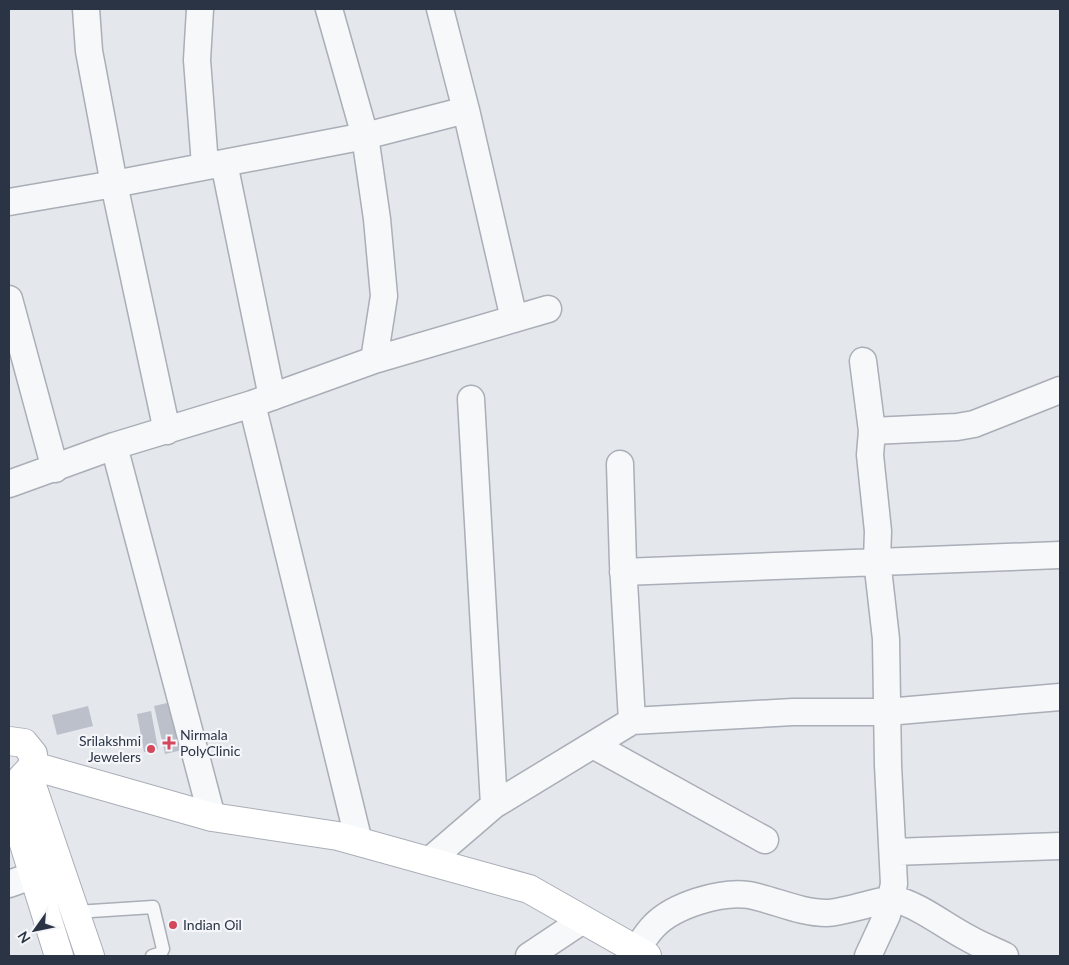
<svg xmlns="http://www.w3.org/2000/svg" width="1069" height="965" font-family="Lato,sans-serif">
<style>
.building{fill:#bbc0ca}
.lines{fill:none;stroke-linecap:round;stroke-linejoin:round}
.service-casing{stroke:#a9aeb7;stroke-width:15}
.minor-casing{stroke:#a9aeb7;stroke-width:29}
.secondary-casing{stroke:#a9aeb7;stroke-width:30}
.service{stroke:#f7f8fa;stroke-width:12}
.minor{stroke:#f7f8fa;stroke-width:26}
.secondary{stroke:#fff;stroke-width:28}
.poi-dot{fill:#d1495b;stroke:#f4f6f9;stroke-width:2}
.labels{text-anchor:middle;stroke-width:4.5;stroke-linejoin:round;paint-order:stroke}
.poi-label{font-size:14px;fill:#2b3445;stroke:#f4f6f9;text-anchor:start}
</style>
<rect width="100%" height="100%" fill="#e4e7ec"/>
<path class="building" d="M180,700L191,748L165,754L154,706Z
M88,706L93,726L57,735L52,715Z
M151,711L158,749L144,752L137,714Z"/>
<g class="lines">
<defs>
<path id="service" d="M76,912L153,907L163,949L161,953L152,956"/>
<path id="minor" d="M86,9L89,51L114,184L167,431
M200,9L197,60L205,165
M329,9L365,136L377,219L384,296L374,360
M466,110L514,319
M224,163L272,397
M9,202L114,184L365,136L466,110L440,9
M9,299L55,469
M863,361L872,431
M471,399L494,805
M252,404L359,842
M114,446L212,817
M620,464L623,564L632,721
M9,484L114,446L252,404L374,360L548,309
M623,572L1060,555
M593,745L765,840
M893,852L1060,846
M430,860L494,805L632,721L793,712H887L1060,697
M9,884L34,875
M636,950C642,942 647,933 654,926C674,905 721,891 749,895C775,900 800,913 827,913C842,913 887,898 894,899C921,906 943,925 968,938C980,945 993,950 1005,956
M529,956L583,920
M868,956L887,915L894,884L888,765L886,639L877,560L878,531L870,455L872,431L957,427L974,424L1060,390"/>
<path id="secondary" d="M9,741L24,743L33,754V766L22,778
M33,766L212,817L338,836L529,889L647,956
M28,774L90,956
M9,796L59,956"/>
</defs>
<use href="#service" class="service-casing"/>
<use href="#minor" class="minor-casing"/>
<use href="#secondary" class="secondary-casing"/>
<use href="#service" class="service"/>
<use href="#minor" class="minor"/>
<use href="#secondary" class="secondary"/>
</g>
<g class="poi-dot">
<path d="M166.5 735.5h5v5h5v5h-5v5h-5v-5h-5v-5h5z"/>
<circle cx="151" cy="749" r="5"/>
<circle cx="173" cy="925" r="5"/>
</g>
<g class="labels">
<g class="poi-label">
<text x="180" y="740">Nirmala<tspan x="180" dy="16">PolyClinic</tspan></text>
<text x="141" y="746" text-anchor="end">Srilakshmi<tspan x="141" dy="16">Jewelers</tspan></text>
<text x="183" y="930">Indian Oil</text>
</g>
</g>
<rect width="1069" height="965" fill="none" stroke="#2b3445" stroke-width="20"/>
<g transform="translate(35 930) rotate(237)" stroke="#f4f6f9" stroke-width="4" paint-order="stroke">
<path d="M0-4L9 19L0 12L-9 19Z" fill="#2b3445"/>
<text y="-8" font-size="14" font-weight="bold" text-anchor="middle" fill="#2b3445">N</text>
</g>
</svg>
